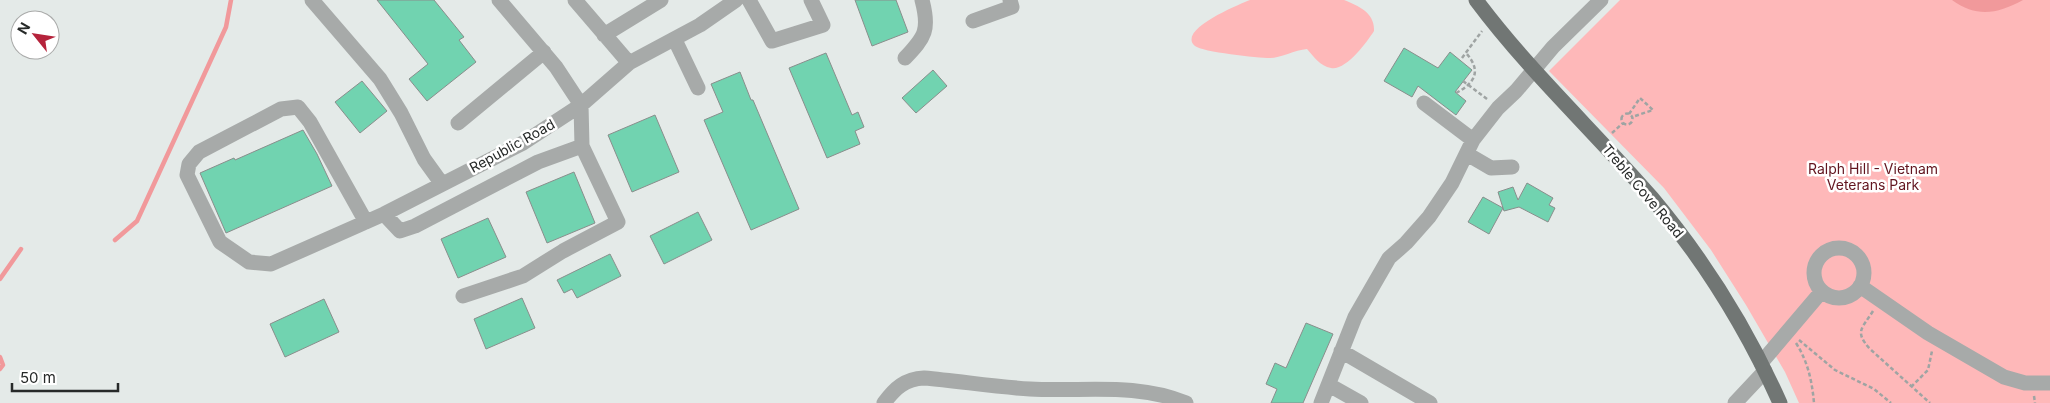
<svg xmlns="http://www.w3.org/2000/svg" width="2050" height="403" font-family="Inter,sans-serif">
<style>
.green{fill:#feb8b9}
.water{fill:#f1999b}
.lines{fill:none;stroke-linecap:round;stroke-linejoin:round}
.stream{stroke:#f1999b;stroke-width:4.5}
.building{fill:#71d3b0;stroke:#898e8c}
.path{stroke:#9fa4a3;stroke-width:2.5;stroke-dasharray:4 2.5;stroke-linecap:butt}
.minor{stroke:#a7aaa9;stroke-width:15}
.major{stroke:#717674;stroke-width:15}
.labels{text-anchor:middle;stroke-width:5;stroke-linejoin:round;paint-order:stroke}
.street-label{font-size:14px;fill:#272a29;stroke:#fff}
.park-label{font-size:14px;fill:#62151f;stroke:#fff}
</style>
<rect width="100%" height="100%" fill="#e4eae8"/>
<path class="green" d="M1250,0H1344C1359,6 1375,13 1374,31C1367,42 1346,71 1331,68C1320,66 1314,57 1307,49C1295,50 1280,58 1270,58C1258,58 1202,52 1195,46C1176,30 1240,4 1250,0Z
M1620,0H2050V403H1799L1785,372L1746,305L1711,250L1664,188L1549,71Z"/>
<path class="water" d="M1952,0H2023C1997,14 1977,18 1952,0Z"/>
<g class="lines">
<path class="stream" d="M115,240L137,221L226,27L231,0
M0,279L21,249
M0,357L3,365L0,369"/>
</g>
<path class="building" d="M377,0H434L464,37L459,40L476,62L427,101L409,79L428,64Z
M855,0H896L908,32L872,46Z
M1404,48L1438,68L1450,52L1472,70L1455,92L1466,101L1456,115L1418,86L1412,97L1384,81Z
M826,53L852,115L858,112L864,127L855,131L860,144L827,158L789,68Z
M933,70L947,86L916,113L902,98Z
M740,72L751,100H753L799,209L751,230L704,120L723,112L711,84Z
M362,81L387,111L360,133L335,102Z
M655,115L679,172L632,192L608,135Z
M303,130L317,154L332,186L226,233L200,173L234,158L235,160Z
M574,172L595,223L547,243L526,192Z
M1527,183L1553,198L1549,205L1555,208L1548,222L1519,207L1504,211L1503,208L1489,234L1468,222L1483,197L1503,208L1498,192L1513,187L1518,200Z
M698,212L712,240L664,264L650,236Z
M488,218L506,257L458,278L441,239Z
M610,254L621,276L577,298L572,289L564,293L557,280Z
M522,298L535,328L486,349L474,319Z
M324,299L339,332L285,357L270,324Z
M1306,323L1333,334L1316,373L1303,403H1271L1277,389L1266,384L1275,363L1286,368Z"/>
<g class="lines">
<path class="path" d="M1462,58L1482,31
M1463,81L1487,99
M1456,93C1475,83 1482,71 1466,53
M1621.5 119a5.5 5.5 0 1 1 11 0a5.5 5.5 0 1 1-11 0Z
M1629,114L1640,98L1653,110L1632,117
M1612,133L1623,123
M1873,311C1862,329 1854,331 1870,349L1930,403
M1799,340L1835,370L1874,389L1891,403
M1796,343C1808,362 1812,381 1814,403
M1911,387L1928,370L1932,351
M2034,396L2035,403"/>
<path class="minor" d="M312,0L380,79L401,113L424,159L442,184
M575,0L629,63
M749,0L772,41L823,25L811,0
M973,21L1012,7L1010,0
M604,35L661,0
M675,40L698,88
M905,58C925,37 930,30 922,0
M1424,103L1473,140
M458,123L544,52
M1467,154L1491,168L1512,167
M384,214L400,231L415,226L538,162L582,146
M366,222L310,122L298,107L281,109L199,152L189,164L187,175L220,242L249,262L271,264L384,214L523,143L581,105L629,63L700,25L736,0
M1814 273a25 25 0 1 1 50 0a25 25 0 1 1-50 0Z
M1860,286L1928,333L2004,377L2025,383H2050
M463,296L523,276L563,251L618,222L582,146L581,105L556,67L499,0
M1341,351L1430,403
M1761,363L1822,291
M1329,385L1361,403
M884,403C895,388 905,379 924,378C959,381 995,387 1030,389C1083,392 1136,382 1186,403
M1321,403L1355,317L1389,258L1406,243L1429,217L1452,183L1473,140L1498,108L1516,91L1553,47L1601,0
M1735,403L1765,371"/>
<path class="major" d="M1476,0C1529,71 1594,131 1652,198C1704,260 1747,329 1780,403"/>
</g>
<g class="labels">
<g class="street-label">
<text transform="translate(512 146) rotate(-29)" y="5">Republic Road</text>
<text transform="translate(1643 191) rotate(50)" y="5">Treble Cove Road</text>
</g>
<g class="park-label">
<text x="1873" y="174">Ralph Hill - Vietnam<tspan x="1873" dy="16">Veterans Park</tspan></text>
</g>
</g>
<g transform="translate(35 35) rotate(300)"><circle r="24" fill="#ffffff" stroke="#a9aaa9"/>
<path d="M0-4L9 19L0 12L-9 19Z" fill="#b5233b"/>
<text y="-8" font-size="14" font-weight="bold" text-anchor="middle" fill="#272a29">N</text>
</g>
<path d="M12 383v8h106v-8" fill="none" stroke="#272a29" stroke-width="2.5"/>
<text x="20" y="383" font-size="15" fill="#272a29" stroke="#ffffff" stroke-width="4" paint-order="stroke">50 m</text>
</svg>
